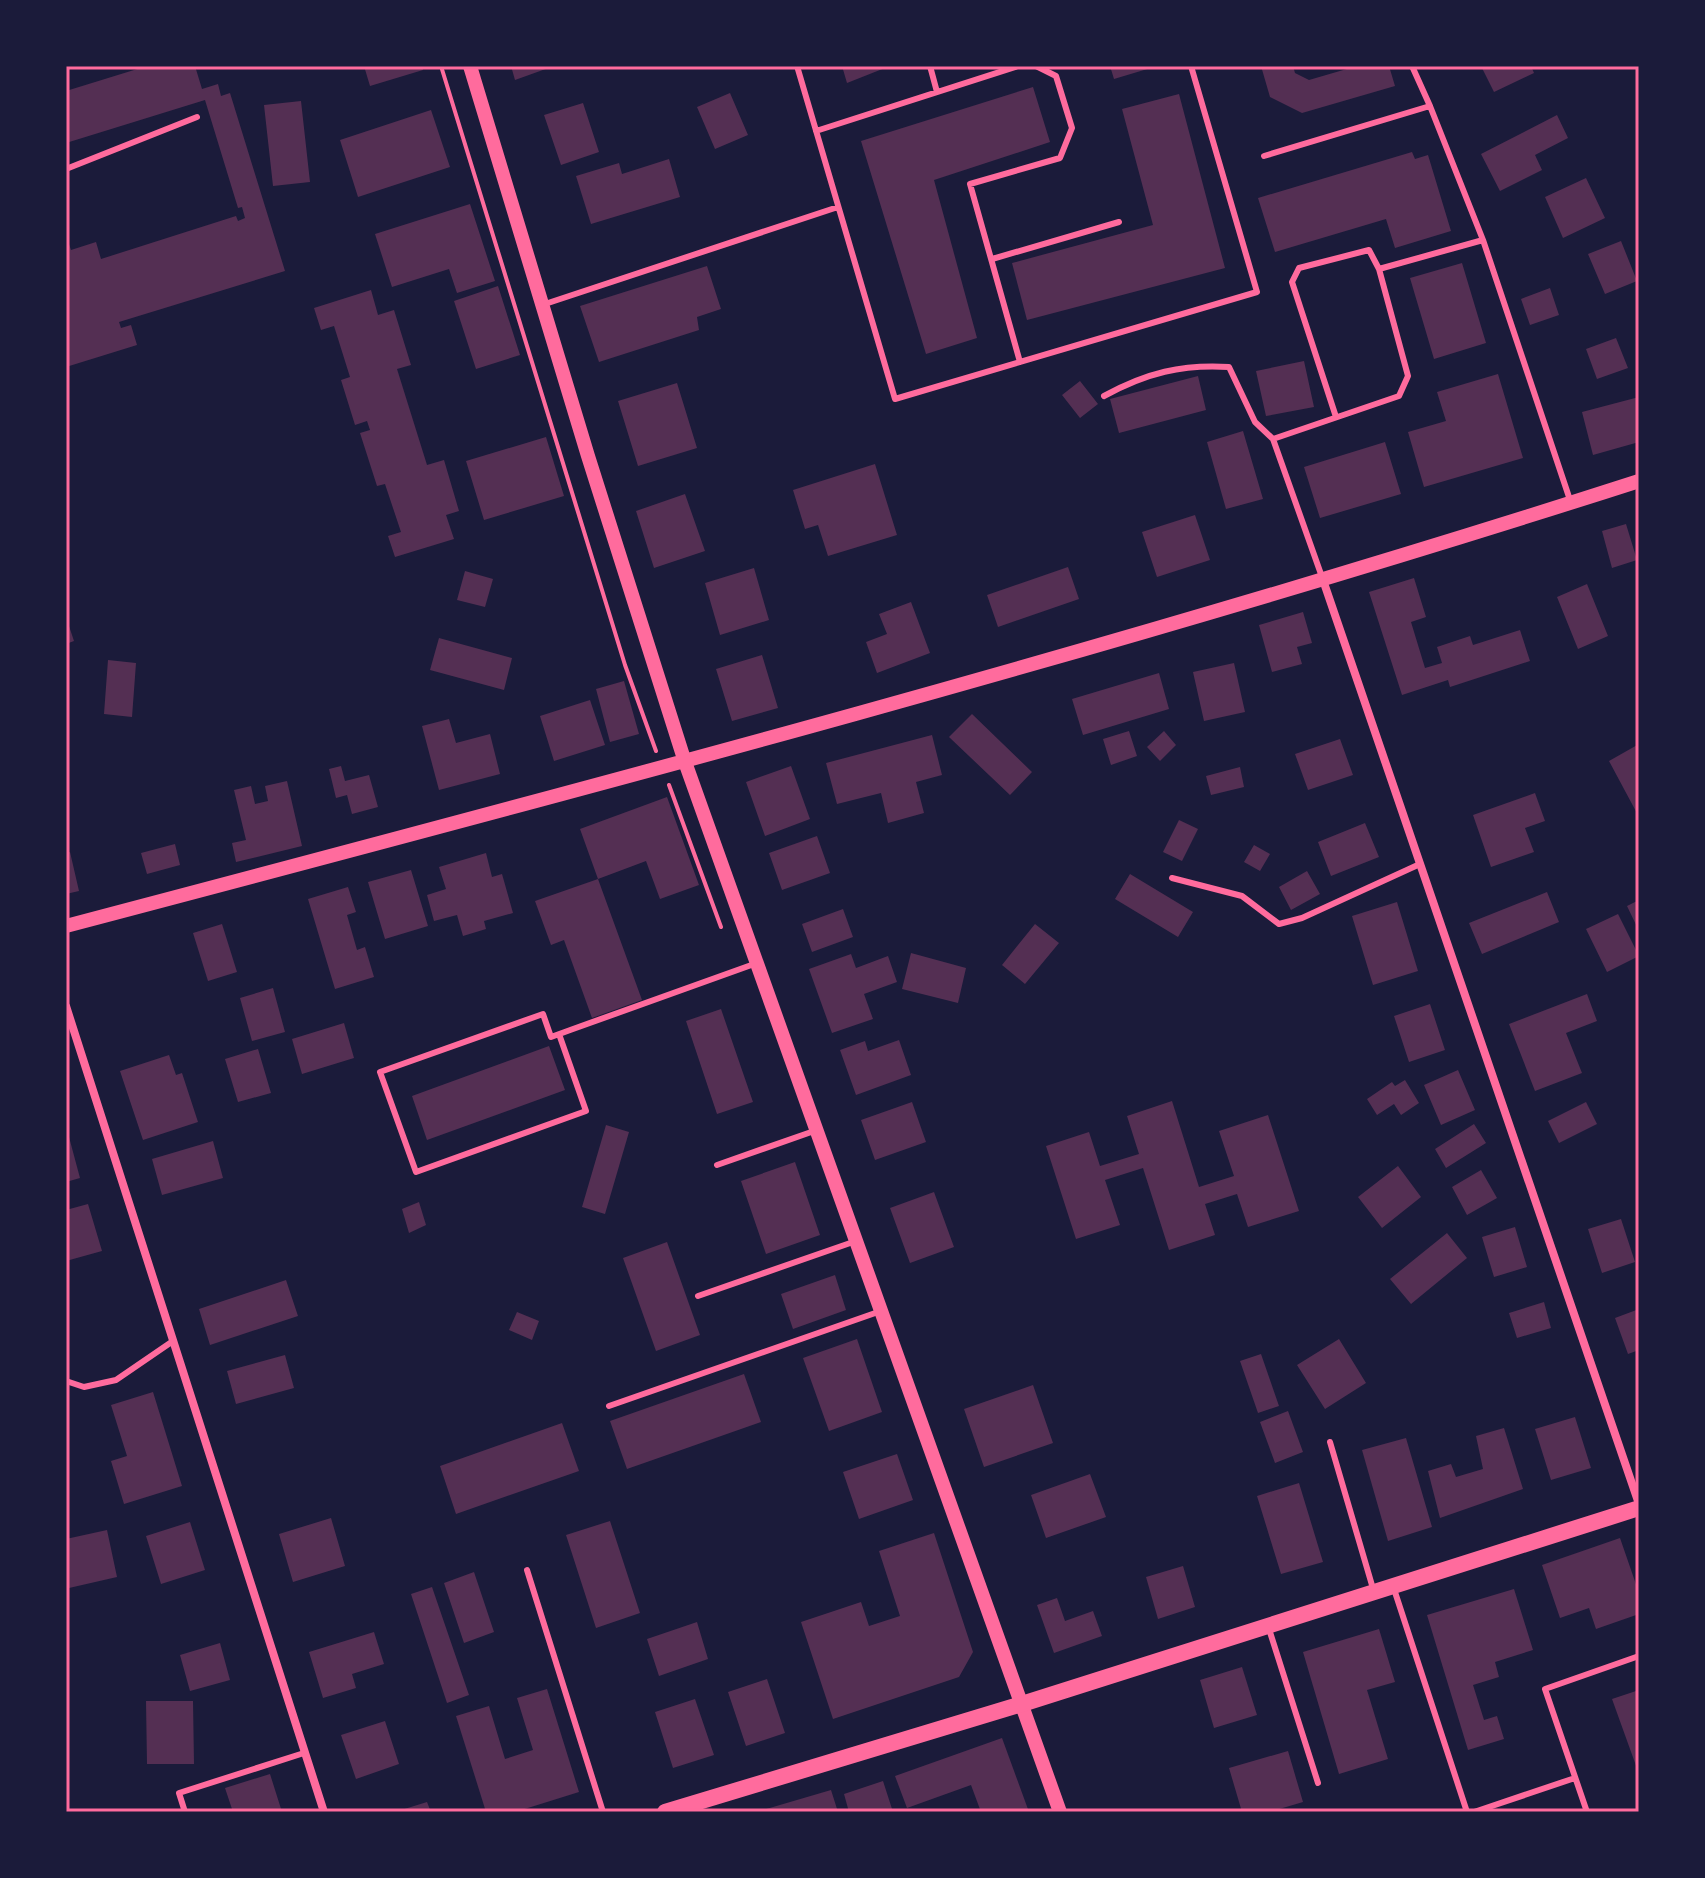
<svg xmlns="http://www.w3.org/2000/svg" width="1705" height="1878" font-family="Inter,sans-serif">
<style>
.building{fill:#542f53}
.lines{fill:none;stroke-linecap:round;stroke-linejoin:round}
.path{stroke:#ff6b9d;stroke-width:4}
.service{stroke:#ff6b9d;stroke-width:6}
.minor{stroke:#ff6b9d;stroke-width:8}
.tertiary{stroke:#ff6b9d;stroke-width:14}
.secondary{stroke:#ff6b9d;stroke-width:16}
.neatline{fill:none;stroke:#ff6b9d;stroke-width:3}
</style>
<rect width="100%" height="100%" fill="#1b1b3a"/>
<path class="building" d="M147,66H195L202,89L218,84L221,96L230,93L285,271L119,322L121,328L131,325L137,345L66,367V245L69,244L71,250L96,242L101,259L236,216L238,221L245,218L242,207L238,208L205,100L66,143V91Z
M364,66H422L423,70L370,86Z
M511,66H554L515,80Z
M842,66H890L847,83Z
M1110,66H1153L1154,67L1114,79Z
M1261,66H1293L1295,73L1309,80L1357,66H1389L1395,86L1302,113L1270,97Z
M1481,66H1531L1534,73L1494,92Z
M1033,87L1050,142L934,180L977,338L926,354L861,141Z
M730,93L748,135L715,149L697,107Z
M1179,94L1225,268L1027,320L1012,263L1153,225L1122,109Z
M301,101L310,182L273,186L264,105Z
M583,103L599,152L561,165L544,115Z
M431,110L450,167L358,197L340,140Z
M1557,115L1568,138L1535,155L1542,170L1500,191L1481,154Z
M1412,152L1415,159L1428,155L1451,231L1395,248L1386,219L1275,252L1258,198Z
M669,159L680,197L591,224L576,176L619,163L622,174Z
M1586,178L1605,218L1563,238L1545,197Z
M470,204L495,281L457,293L449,269L392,287L375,234Z
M1621,241L1637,281L1605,294L1588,254Z
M1462,263L1486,343L1434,359L1410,278Z
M707,266L721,309L697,317L699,330L599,362L580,306Z
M498,286L520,355L476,369L454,301Z
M1550,288L1559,315L1530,325L1521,299Z
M371,290L378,315L394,310L411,365L397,369L427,465L444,460L459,511L446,515L454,539L395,557L388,536L401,532L385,484L377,486L360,433L370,430L367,421L355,425L341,380L350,377L334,326L321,330L314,308Z
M1616,338L1628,368L1597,379L1586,349Z
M1304,361L1314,407L1266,416L1256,371Z
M1498,374L1523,458L1424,487L1408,432L1446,421L1437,392Z
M1198,376L1206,410L1119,433L1110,399Z
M1080,381L1098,404L1080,418L1062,395Z
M677,383L697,448L638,466L618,401Z
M1639,397V442L1593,455L1582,412Z
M1243,431L1263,499L1226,509L1207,442Z
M546,437L564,496L484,520L466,461Z
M1385,442L1401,494L1320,518L1304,467Z
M875,464L897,535L828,556L818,525L805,529L793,490Z
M685,494L705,551L654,568L636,511Z
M1195,515L1210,560L1157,577L1142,532Z
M1626,524L1637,560L1612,568L1602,531Z
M1068,567L1079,599L998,627L987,595Z
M754,568L769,620L720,635L705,583Z
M465,571L493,579L485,607L457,600Z
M1414,578L1426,617L1411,622L1425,668L1442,663L1437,647L1470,636L1473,645L1520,630L1530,661L1450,687L1448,680L1402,695L1369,592Z
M1587,584L1608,636L1578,649L1557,597Z
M911,602L930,653L877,673L866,642L887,634L879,614Z
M1303,612L1312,643L1297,647L1302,664L1272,672L1259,625Z
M66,617L74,641L66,644Z
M439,638L512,658L504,690L430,670Z
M762,655L778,708L732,721L716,669Z
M108,660L136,663L132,717L104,714Z
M1234,663L1245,712L1204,721L1193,672Z
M1159,673L1169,709L1083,735L1072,699Z
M624,681L639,734L610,742L596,689Z
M590,700L605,745L554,761L540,716Z
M972,714L1032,772L1010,795L949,737Z
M449,719L456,743L490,734L500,774L439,790L422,726Z
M1129,731L1137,756L1111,765L1103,739Z
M1164,731L1176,745L1160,761L1147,747Z
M932,735L942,775L916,782L924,813L888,823L881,793L837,804L826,763Z
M1340,739L1353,775L1308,790L1295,754Z
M1639,744V817L1609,761Z
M341,766L345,781L369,775L378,807L352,814L347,795L336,798L329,769Z
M791,766L810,819L765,836L746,782Z
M1240,767L1244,787L1211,795L1206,776Z
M287,781L302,846L236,862L232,843L246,840L234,790L251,786L255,804L268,801L265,786Z
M1535,793L1545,821L1525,828L1534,852L1491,867L1473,815Z
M667,797L699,885L660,899L646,861L598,879L580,829Z
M1179,820L1198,829L1182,861L1163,852Z
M1365,823L1379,857L1331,876L1318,842Z
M817,836L830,873L782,890L769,853Z
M175,844L180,865L147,874L141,853Z
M1254,845L1270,854L1260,871L1244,862Z
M70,852L79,891L66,894V853Z
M486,853L492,877L502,874L513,913L484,921L486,929L463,936L457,915L434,921L427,895L446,889L439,867Z
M411,870L428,926L385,939L368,882Z
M1307,871L1320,894L1291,910L1279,887Z
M1130,874L1193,912L1178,937L1115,899Z
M598,879L642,1000L592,1018L564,940L551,945L535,901Z
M348,887L356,912L347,915L357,950L365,947L374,977L335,989L308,899Z
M1547,892L1559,922L1482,954L1469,923Z
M1639,900V931L1627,906Z
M1397,902L1418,971L1373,985L1352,916Z
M843,909L853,937L812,952L802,924Z
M1618,914L1639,956L1607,972L1586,929Z
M222,924L237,972L208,981L193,933Z
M1035,924L1059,943L1025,984L1002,965Z
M911,953L966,968L958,1003L902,989Z
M851,954L856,968L888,956L897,982L864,994L873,1019L832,1033L809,969Z
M273,988L285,1032L252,1041L240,998Z
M1587,994L1597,1021L1566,1033L1582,1073L1535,1091L1509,1024Z
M1430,1004L1445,1050L1409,1062L1394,1016Z
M721,1009L753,1102L717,1114L686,1021Z
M344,1023L354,1058L302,1074L292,1039Z
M899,1040L911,1075L856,1095L840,1050L865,1041L868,1051Z
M549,1046L565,1090L427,1140L412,1096Z
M258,1049L271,1093L238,1102L225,1059Z
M169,1055L176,1075L182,1073L198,1122L143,1140L120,1071Z
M1458,1070L1475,1110L1441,1125L1424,1085Z
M1405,1080L1419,1103L1401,1115L1394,1104L1377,1115L1367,1099L1392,1082L1395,1086Z
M1172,1101L1199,1187L1234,1176L1219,1131L1268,1115L1299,1211L1248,1227L1237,1194L1205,1204L1215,1235L1169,1250L1143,1168L1105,1180L1120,1225L1076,1239L1046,1146L1089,1132L1100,1166L1139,1154L1127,1116Z
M912,1102L926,1142L875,1160L861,1120Z
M1586,1102L1597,1124L1559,1143L1548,1121Z
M1474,1124L1486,1143L1446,1168L1435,1149Z
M606,1125L629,1132L605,1214L582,1207Z
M66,1137H69L80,1178L66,1182Z
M213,1141L223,1178L162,1195L152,1159Z
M795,1162L820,1235L766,1254L741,1181Z
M1398,1166L1421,1197L1382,1228L1358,1197Z
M1481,1170L1497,1198L1467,1215L1452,1187Z
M934,1192L954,1247L910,1263L890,1208Z
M419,1202L426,1225L409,1233L402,1209Z
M88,1204L102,1251L66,1261V1210Z
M1621,1219L1635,1262L1602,1273L1588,1229Z
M1515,1227L1527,1267L1494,1277L1482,1237Z
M1447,1233L1467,1258L1411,1304L1390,1279Z
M667,1242L700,1335L656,1351L623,1258Z
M835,1275L846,1310L793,1329L781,1294Z
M286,1280L298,1316L210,1345L199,1309Z
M1544,1302L1551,1328L1517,1338L1509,1313Z
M1639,1309V1350L1628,1354L1615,1318Z
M517,1312L539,1321L532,1340L509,1330Z
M857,1339L882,1412L829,1431L803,1358Z
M1339,1339L1366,1383L1325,1409L1297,1365Z
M1261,1354L1279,1406L1258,1413L1240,1361Z
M285,1355L294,1388L236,1404L227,1371Z
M744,1374L761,1422L627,1469L610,1421Z
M1033,1385L1053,1443L984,1467L964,1409Z
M153,1392L182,1486L124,1504L111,1461L127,1456L111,1405Z
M1288,1411L1303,1452L1275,1463L1260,1422Z
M1575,1417L1591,1468L1551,1480L1535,1429Z
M562,1423L579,1471L456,1514L440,1466Z
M1504,1428L1523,1489L1440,1518L1428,1471L1451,1464L1456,1477L1483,1469L1476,1436Z
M1406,1438L1432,1527L1388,1541L1362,1450Z
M897,1454L913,1500L859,1519L843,1472Z
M1090,1474L1106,1517L1046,1538L1031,1495Z
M1299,1483L1323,1562L1281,1574L1257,1496Z
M331,1518L345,1566L293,1582L279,1534Z
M610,1521L640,1613L596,1628L566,1535Z
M190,1522L205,1570L161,1584L146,1536Z
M107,1530L117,1577L69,1588L66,1539Z
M934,1533L973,1652L959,1677L833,1719L801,1622L861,1602L869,1626L900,1616L879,1551Z
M1620,1538L1639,1593V1614L1596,1629L1589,1608L1560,1618L1542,1565Z
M1183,1566L1195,1607L1158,1619L1146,1577Z
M474,1572L494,1632L464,1643L444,1583Z
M432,1587L469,1695L447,1703L411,1594Z
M1514,1589L1533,1650L1495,1662L1499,1677L1473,1685L1484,1720L1497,1716L1504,1739L1468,1750L1427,1615Z
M1057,1598L1065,1621L1093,1611L1102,1636L1054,1653L1037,1605Z
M697,1622L708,1659L659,1676L647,1639Z
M1379,1629L1395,1682L1367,1690L1388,1759L1339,1774L1303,1652Z
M374,1632L384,1664L352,1674L356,1688L323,1698L309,1652Z
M220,1643L230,1680L190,1691L180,1655Z
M1242,1667L1257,1715L1214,1728L1200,1680Z
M767,1679L785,1733L746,1746L728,1692Z
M547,1689L579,1792L515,1812H486L456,1716L489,1706L505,1759L533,1750L517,1698Z
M1639,1690V1774L1612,1699Z
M695,1699L714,1755L673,1768L655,1712Z
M146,1701H193L194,1764H147Z
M385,1721L399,1764L356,1779L341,1735Z
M1002,1738L1029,1812H981L971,1785L907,1808L895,1776Z
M1288,1751L1303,1802L1269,1812H1242L1229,1768Z
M270,1774L282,1812H233L225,1788Z
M883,1781L893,1812H849L844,1794Z
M831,1790L838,1812H759V1811Z
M427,1802L431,1812H398V1811Z"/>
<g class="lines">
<path class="path" d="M441,66L625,665L656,751
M669,785L721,927"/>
<path class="service" d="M797,66L895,399L1257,292L1191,66
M930,66L937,92
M1412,66L1430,106
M816,131L1018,66
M1264,156L1430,106L1483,240L1570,500
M66,169L197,117
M992,259L1119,222
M542,305L838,207
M1020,362L970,184L1060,158L1072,128L1056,76L1036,66
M1104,396C1146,373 1182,364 1229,367L1255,422L1273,439
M1336,417L1292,282L1299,268L1369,250L1379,269
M1322,577L1273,439L1399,396L1408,376L1379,269L1483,240
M1172,878L1242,896L1279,924L1302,918L1420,864
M559,1034L586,1111L416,1172L380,1072L543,1014L551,1037L573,1029L757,963
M717,1165L817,1130
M698,1296L856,1241
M66,1381L84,1387L116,1380L173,1341
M609,1406L881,1311
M1330,1442L1374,1592
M527,1570L603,1812
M1394,1589L1467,1812
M1269,1629L1318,1783
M185,1812L179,1793L304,1753
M1474,1812L1575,1778
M1587,1812L1545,1689L1639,1656"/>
<path class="minor" d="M1323,580L1639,1504
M66,1006L324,1812"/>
<path class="tertiary" d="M470,66L588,456L685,762L1060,1812
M66,926C593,787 1120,648 1639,481"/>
<path class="secondary" d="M665,1812L1022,1704L1639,1508"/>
</g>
<rect width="1705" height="1878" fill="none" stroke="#1b1b3a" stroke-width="136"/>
<rect x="68" y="68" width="1569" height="1742" class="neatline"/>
</svg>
